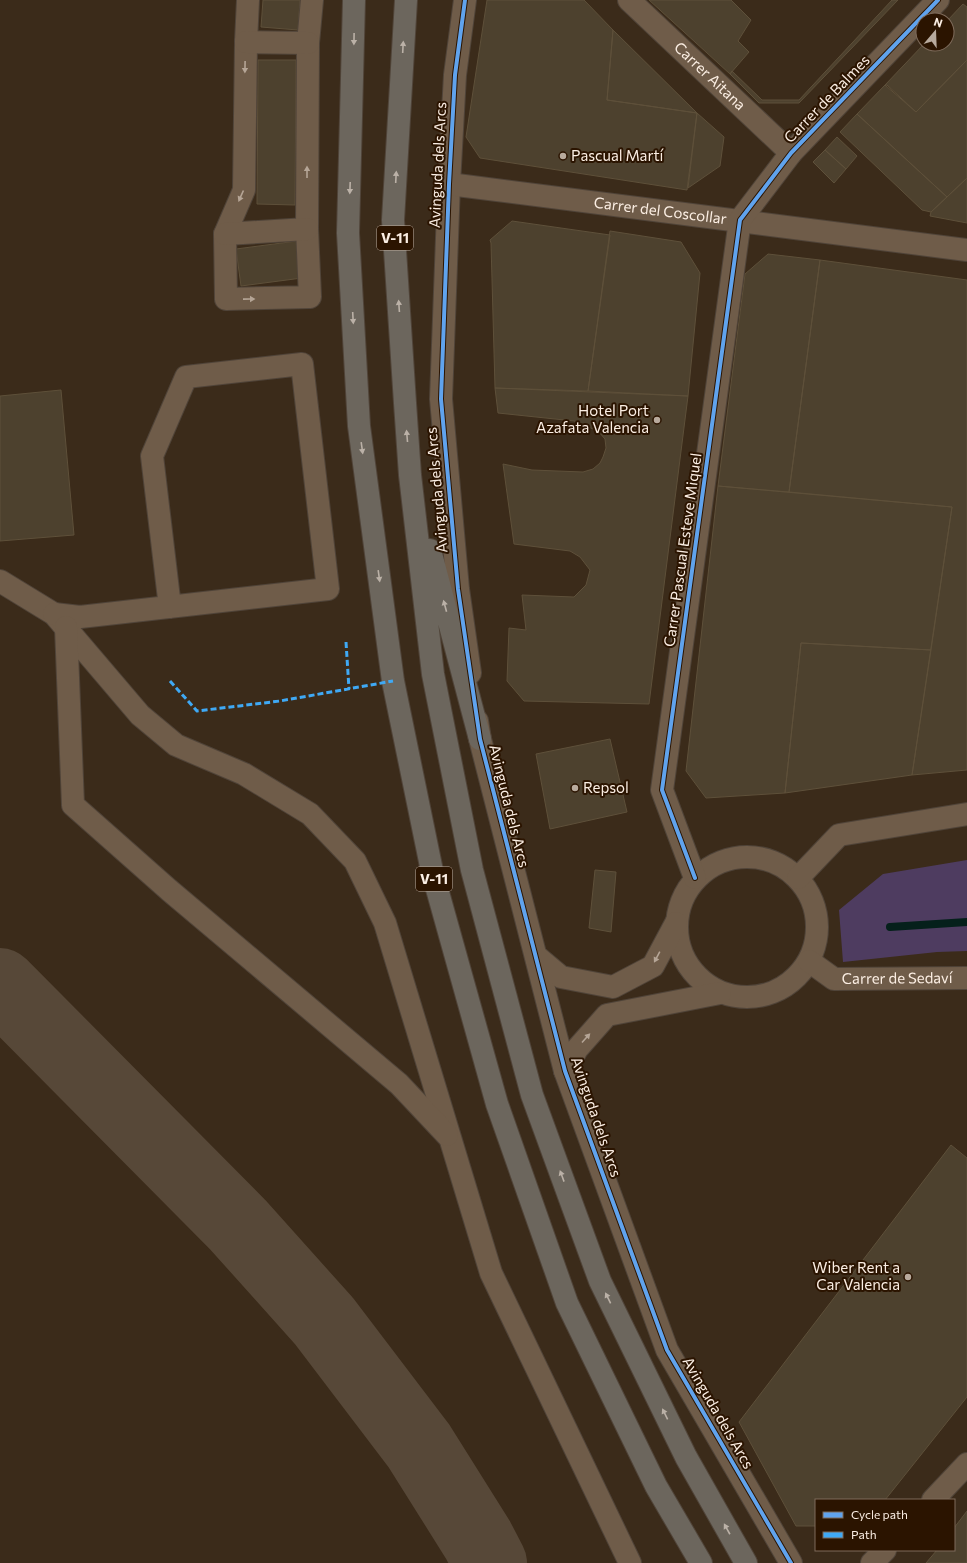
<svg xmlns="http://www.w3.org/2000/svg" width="967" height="1563" font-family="Commissioner,sans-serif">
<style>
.green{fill:#4e3c60}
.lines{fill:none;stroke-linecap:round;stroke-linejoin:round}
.stream{stroke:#05201b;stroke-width:8}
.taxiway{stroke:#574838;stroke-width:74}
.building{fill:#4d412e;stroke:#5e503a}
.minor-casing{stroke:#504439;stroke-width:24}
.highway-casing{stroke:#504439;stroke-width:24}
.minor{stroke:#6f5c49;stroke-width:22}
.highway{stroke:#6c665d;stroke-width:22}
.quiet{stroke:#3fa9f5;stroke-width:3;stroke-dasharray:6 3;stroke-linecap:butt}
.cycleway-casing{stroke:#2b1400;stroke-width:6}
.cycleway{stroke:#60a3ed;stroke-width:4}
.oneway{fill:#bbb1a7}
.oneway2{fill:#b5a596}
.poi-dot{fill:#b8aa9d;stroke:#2b1400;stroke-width:1.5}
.labels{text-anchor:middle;stroke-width:4;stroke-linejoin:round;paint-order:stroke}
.shield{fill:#2b1400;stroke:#bdad9f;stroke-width:1}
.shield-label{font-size:14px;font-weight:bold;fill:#fbeee3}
.street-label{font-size:15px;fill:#fbeee3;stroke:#2b1400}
.poi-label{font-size:15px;fill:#fbeee3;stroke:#2b1400;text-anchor:start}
</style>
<rect width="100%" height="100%" fill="#3b2b1a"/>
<path class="green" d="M967,860V951L937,952L843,962L839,910L883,874Z"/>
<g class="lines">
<path class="stream" d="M890,927L967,922"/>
<path class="taxiway" d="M0,985L238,1225L324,1321L419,1446L478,1540L490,1563"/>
</g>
<path class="building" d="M263,0H300L298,30L261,27Z
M487,0H584L613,30L607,100L697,113L687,190L480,158L466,137Z
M649,0H731L751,20L738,41L749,52L730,74Z
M892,0H898L799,103H759L730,74L732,71L762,100H799Z
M963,4L967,7V60L916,112L887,85H885L924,44H947V21Z
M613,30L697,113L607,100Z
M258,60H296L295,205L257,204Z
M967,60V178L947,197L857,114L885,85L916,112Z
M697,113L724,137L720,166L688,188Z
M857,114L947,197L931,212L922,210L840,132Z
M837,137L857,156L846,169L825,150Z
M825,150L846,169L834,183L813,162Z
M967,178V223L930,216L931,212Z
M512,221L610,235L588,391L495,388L491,243L490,240Z
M610,231L681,242L700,273L688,396L588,391Z
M297,241L302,278L241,286L236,249Z
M768,254L820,260L789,492L718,486L745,274Z
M820,260L967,280V770L912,775L952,507L789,492Z
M495,388L688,396L649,704L524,701L507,681L509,628L526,630L522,595L574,597L586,585L590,570L580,557L570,551L514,544L503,464L532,470L583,472L593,469L600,463L603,457L606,448L605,439L598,431L574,421L498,413Z
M61,390L74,535L0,541V396Z
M718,486L952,507L931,650L801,643L785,793L706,798L686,771Z
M801,643L931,650L912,775L785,793Z
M610,739L627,812L550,829L536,754Z
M595,870L616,872L611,932L589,928Z
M951,1145L967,1158V1397L885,1500H816V1526H796L739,1422Z
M967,1511V1563H926L937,1550H954V1528Z"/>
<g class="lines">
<defs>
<g id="minor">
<path d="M248,0L246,42L244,190L225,234L226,299L310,297L307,229L308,43L312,0"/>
<path d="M465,0L455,75L449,184L441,399L458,589L470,673"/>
<path id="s1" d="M629,0L791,153"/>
<path d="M246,42L308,43"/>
<path id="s2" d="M449,184L967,250"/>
<path d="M225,234L307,229"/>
<path d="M0,581L54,614L140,715L176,745L244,774L310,814L355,861L385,923L491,1273L630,1563"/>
<path d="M54,614L80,617L328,589L302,364L186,377L152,456L170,607"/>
<path d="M66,627L73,805L169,890L399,1084L447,1135"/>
<path d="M477,721L480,739L565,1071L667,1350L791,1563"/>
<circle cx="747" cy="927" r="70"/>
<path d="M695,878L662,790L740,220L791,153L938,0"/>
<path d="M798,878L839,835L967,814"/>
<path d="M536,956L561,977L613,987L653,966L676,923"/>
<path id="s3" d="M809,961L834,979L967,978"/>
<path d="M565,1071L577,1049L607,1015L720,993"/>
<path d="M933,1500L967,1464"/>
<path d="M872,1563L885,1550"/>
</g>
<path id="highway" d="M354,0L348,233L359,426L393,681L432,871L497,1104L567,1303L656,1486L701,1563
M406,0L393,220L405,403L410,475L433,674L472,870L532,1095L600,1281L686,1457L746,1563
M430,550L480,739"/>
</defs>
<use href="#minor" class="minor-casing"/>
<use href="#highway" class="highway-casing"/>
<use href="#minor" class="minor"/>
<use href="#highway" class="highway"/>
<path class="quiet" d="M346,642L349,689
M170,681L197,711L280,701L393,681"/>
<defs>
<path id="cycleway" d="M465,0L455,75L449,184L441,399L458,589L480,739L565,1071L667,1350L791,1563
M695,878L662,790L740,220L791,153L938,0"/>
</defs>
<use href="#cycleway" class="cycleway-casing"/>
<use href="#cycleway" class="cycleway"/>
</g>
<defs><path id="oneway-solid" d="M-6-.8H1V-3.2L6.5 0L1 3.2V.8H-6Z"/></defs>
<g class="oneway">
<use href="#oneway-solid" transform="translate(354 39) rotate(91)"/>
<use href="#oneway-solid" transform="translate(403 47) rotate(-87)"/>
<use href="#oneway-solid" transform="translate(396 177) rotate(-87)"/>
<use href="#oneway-solid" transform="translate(350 188) rotate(92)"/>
<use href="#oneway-solid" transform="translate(399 306) rotate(-94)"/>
<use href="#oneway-solid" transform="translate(353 318) rotate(87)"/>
<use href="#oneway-solid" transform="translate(407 436) rotate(-95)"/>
<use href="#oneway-solid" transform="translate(362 448) rotate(82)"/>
<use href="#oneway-solid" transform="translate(379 576) rotate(82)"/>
<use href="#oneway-solid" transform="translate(445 606) rotate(-105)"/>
<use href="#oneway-solid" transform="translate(562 1176) rotate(-110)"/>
<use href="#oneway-solid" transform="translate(608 1298) rotate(-116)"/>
<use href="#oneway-solid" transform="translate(665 1414) rotate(-116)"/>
<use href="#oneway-solid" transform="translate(727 1529) rotate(-119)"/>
</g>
<g class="oneway2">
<use href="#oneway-solid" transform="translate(245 67) rotate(91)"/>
<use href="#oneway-solid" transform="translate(307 172) rotate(-90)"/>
<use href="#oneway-solid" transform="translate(241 196) rotate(114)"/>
<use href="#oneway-solid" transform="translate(249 299) rotate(-1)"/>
<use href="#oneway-solid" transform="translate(657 957) rotate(118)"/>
<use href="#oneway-solid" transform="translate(586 1038) rotate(-48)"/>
</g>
<g class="poi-dot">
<circle cx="563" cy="156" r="4"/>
<circle cx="657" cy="420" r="4"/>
<circle cx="575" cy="788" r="4"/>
<circle cx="908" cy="1277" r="4"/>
</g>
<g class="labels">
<g class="shield">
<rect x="377" y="226" width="36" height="24" rx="3"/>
<rect x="416" y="867" width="36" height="24" rx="3"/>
</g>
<g class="shield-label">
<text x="395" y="243">V-11</text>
<text x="434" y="884">V-11</text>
</g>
<g class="street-label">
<text dy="5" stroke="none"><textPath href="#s1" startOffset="111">Carrer Aitana</textPath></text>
<text transform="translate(827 99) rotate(-46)" y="5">Carrer de Balmes</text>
<text transform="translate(438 165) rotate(-87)" y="5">Avinguda dels Arcs</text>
<text dy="5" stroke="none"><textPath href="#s2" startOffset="213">Carrer del Coscollar</textPath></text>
<text transform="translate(437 490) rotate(-95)" y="5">Avinguda dels Arcs</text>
<text transform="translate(683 550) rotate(-82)" y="5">Carrer Pascual Esteve Miquel</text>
<text transform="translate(509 806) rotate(76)" y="5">Avinguda dels Arcs</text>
<text dy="5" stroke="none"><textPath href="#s3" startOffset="94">Carrer de Sedaví</textPath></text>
<text transform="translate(596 1117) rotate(71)" y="5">Avinguda dels Arcs</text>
<text transform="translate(718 1413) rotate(60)" y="5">Avinguda dels Arcs</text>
</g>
<g class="poi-label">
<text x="571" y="161">Pascual Martí</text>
<text x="649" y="416" text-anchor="end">Hotel Port<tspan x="649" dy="17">Azafata Valencia</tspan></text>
<text x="583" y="793">Repsol</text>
<text x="900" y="1273" text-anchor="end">Wiber Rent a<tspan x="900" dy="17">Car Valencia</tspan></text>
</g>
</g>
<rect x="815" y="1499" width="140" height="52" fill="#2b1400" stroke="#7e6b5b"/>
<rect x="823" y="1512" width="20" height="6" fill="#60a3ed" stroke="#7e6b5b"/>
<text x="851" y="1519" font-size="12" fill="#fbeee3">Cycle path</text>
<rect x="823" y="1532" width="20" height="6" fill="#3fa9f5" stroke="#7e6b5b"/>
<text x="851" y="1539" font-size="12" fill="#fbeee3">Path</text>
<g transform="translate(935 32) rotate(19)"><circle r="19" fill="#2b1400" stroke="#7e6b5b"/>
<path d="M0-3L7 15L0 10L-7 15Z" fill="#b8aa9d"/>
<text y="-6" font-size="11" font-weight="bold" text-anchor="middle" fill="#fbeee3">N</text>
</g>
</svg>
